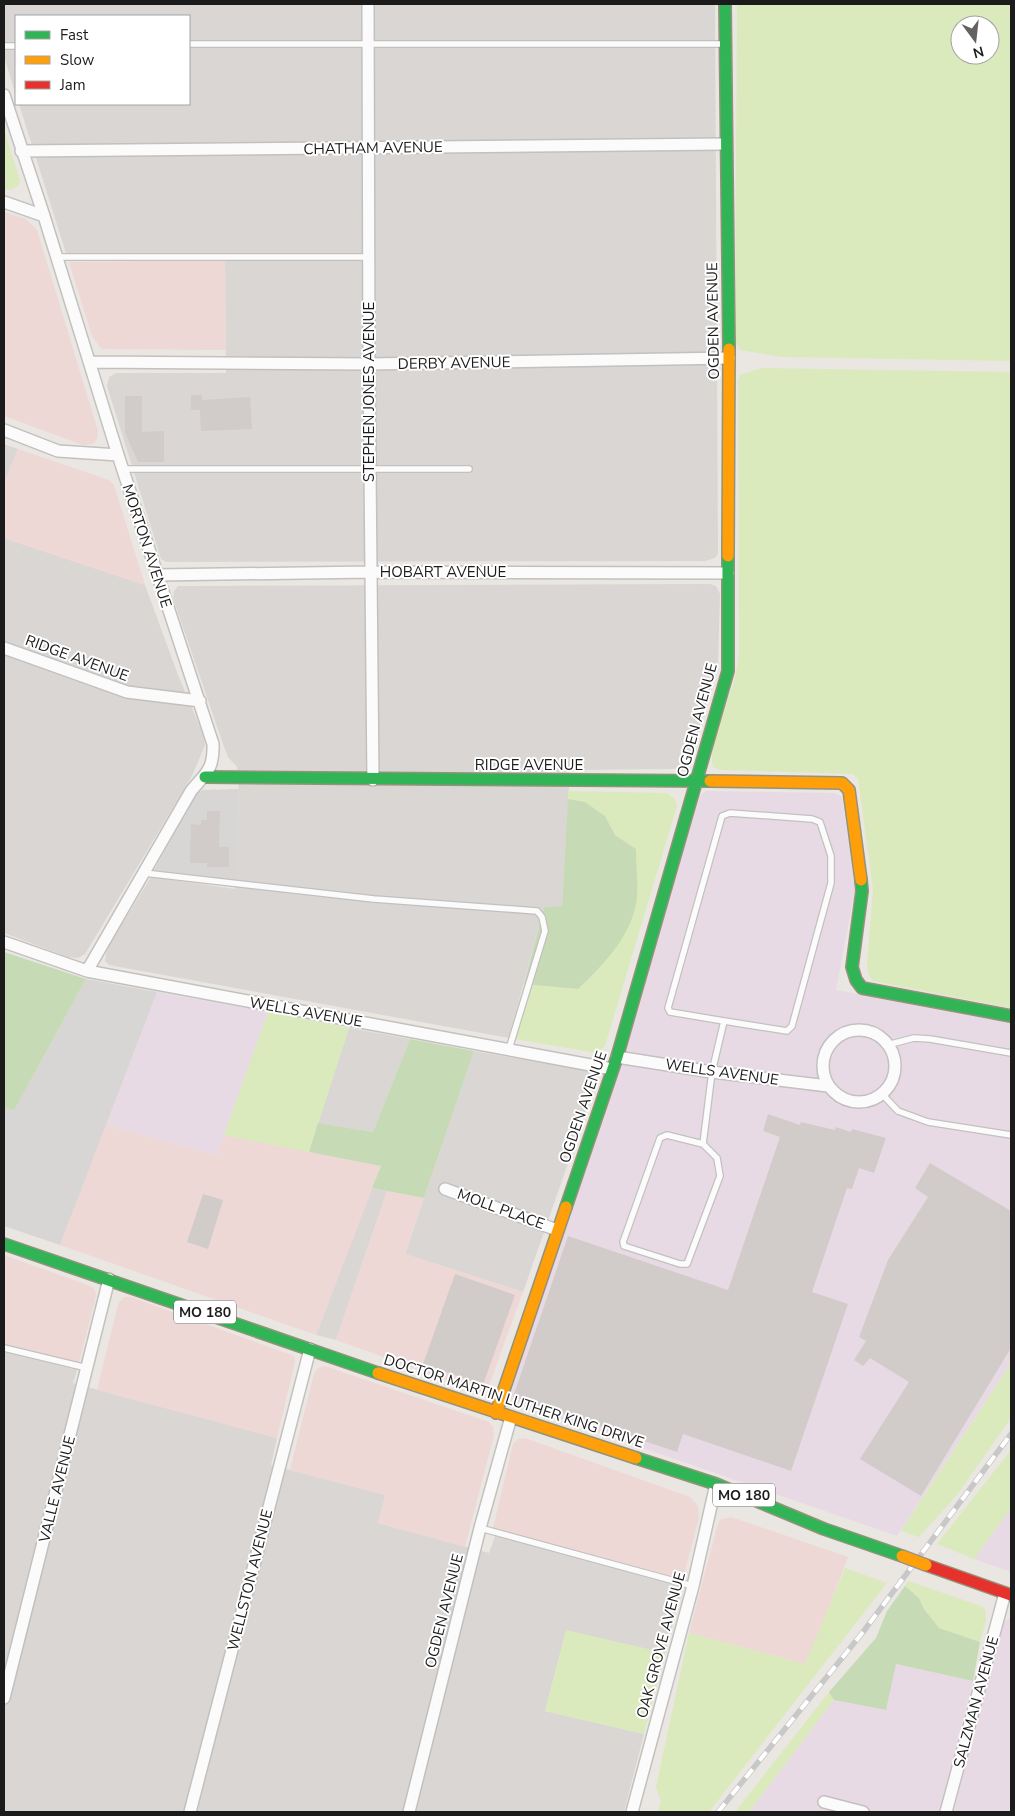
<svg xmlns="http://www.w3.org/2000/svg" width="1015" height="1816" font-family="'Nunito Sans',sans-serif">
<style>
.residential{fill:#d9d6d4}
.commercial{fill:#eed8d6}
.industrial{fill:#e8dae4}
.religious{fill:#d8d6d4}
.grass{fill:#daeabd;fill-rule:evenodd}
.forest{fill:#c6dab5}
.building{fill:#d1ccc9}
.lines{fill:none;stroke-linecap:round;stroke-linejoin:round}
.lane-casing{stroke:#c2c1bf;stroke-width:8}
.street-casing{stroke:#c2c1bf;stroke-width:14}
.fast-casing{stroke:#94927a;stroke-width:14}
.slow-casing{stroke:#94927a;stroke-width:14}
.jam-casing{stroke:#94927a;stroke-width:14}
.lane{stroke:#fcfbfb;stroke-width:5.5}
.street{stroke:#fcfbfb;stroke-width:11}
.fast{stroke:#30b455;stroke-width:11}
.slow{stroke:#ff9f0a;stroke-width:11}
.jam{stroke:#e5322d;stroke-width:11}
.rail-casing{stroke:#c9c8c8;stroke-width:5.5}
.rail{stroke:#fff;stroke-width:4;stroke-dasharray:11;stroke-linecap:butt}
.slow-bridge-casing{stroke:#9f9280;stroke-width:14;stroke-linecap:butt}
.slow-bridge{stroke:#ff9f0a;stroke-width:11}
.labels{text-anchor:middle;stroke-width:4;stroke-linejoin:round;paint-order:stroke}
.shield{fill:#fff;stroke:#5f5f5f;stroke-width:1}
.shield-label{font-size:14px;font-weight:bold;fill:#1b1b1b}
.street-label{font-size:15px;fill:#1b1b1b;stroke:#fff}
</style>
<rect width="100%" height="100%" fill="#eae6e2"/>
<path class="residential" d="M4,4H715L718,554L715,558L705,561L166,562L161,559L107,386L109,377L116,373H226L225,255L66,253L19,104H189V16H16V96L4,56Z
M4,444L18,449L4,483Z
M4,538L145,585L178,675L203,734L205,745L192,776L85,954L78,958L68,957L4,933Z
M710,584L716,586L720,594L718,662L689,763L683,768L672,769L570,770L562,906L544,907L509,1038L109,965L105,961L107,949L151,877L235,889L239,789L237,767L228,757L223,744L173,598L174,591L178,586Z
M349,1028L410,1039L373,1132L318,1123Z
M474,1051L589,1071L595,1077L596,1083L523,1292L405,1254Z
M372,1188L387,1191L336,1340L316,1335Z
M4,1352L77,1370L73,1383L277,1438L271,1465L386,1495L378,1523L489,1553L495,1536L683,1586L665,1653L566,1631L545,1711L644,1734L624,1812H4Z"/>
<path class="commercial" d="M4,212L26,219L37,230L98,431L97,439L93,444L83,445L4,416Z
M225,260L226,350L101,349L92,336L69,262Z
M18,449L109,480L114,485L145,585L4,538V483Z
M106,1125L217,1155L224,1135L381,1166L316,1335L60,1245Z
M387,1191L424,1198L405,1254L523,1292L488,1388L482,1392L336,1340Z
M4,1255L90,1286L95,1290L96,1296L79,1363L4,1345Z
M124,1297H131L294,1356L295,1362L277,1438L97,1390L118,1304Z
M325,1366L489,1422L493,1427L494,1435L465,1547L378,1523L385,1495L290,1470L314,1374L318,1368Z
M525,1438L690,1497L698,1506L699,1517L683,1579L493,1528L513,1444L518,1439Z
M731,1517L848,1557L815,1644L805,1664L689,1633L717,1527L720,1520Z"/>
<path class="industrial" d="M706,791L834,793L842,797L855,889L836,990L1011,1022V1363L897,1536L516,1404L511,1399L510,1389L700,796Z
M157,992L268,1012L217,1155L106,1125Z
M1011,1508V1572L974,1559Z
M1011,1617V1812H954L999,1634L1003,1623Z
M895,1664L973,1681L939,1812H749L834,1700L886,1710Z"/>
<path class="religious" d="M239,789L236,882L153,872L196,795L202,790Z
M86,979L157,992L60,1245L4,1226V1107L14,1111Z"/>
<path class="grass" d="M737,4H1011V361L781,357L740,350L736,343L735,335ZM960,25H990V55H960Z
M4,130L20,181L18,186L11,190L4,189Z
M762,368L1011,372V1008L873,981L869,975L867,965L873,889L858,778L853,774L721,770L713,767C707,748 730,699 735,677C737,670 738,662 739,654L738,382L740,375Z
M568,791L667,793L675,799L677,806L605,1046L600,1050L591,1052L509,1038L524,984L578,989L636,849L615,835L605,816L585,802L568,799Z
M268,1012L349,1028L309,1152L224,1135Z
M1011,1363V1418L957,1495L919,1537L901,1531Z
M1011,1450V1508L974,1559L937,1544Z
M845,1568L887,1583L709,1812H658L661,1801L656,1787L689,1633L805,1664Z
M908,1581L981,1606L985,1609L986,1621L980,1642L939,1628L924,1609L919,1598L905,1586Z
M566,1630L665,1653L644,1734L545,1711Z
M829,1692L834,1700L749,1812H735Z"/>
<path class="forest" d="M568,799L585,802L605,816L615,835L636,849C636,865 638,881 637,896C634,934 604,964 578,989L524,984L544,907L562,906Z
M4,952L86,979L14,1111L4,1107Z
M410,1039L474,1051L424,1198L372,1188L381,1166L309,1152L318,1123L373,1132Z
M905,1586L919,1598L924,1609L939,1628L980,1642L973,1681L896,1664L886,1710L834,1700L829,1692L876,1638L887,1611Z"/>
<path class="building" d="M191,395H202V400L250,397L252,429L201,431L200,410H191Z
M125,396H142V432L164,431V462H138L125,433Z
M207,811H220L219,847H229V867H207V863H190L191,824L201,825V820H207Z
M768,1114L800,1125L801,1122L835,1130L836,1127L851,1132L852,1129L886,1138L874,1173L859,1168L852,1189L847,1188L812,1292L848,1304L791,1471L683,1434L677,1452L513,1397L568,1236L728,1290L780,1137L763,1131Z
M930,1163L1011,1211V1348L921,1496L860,1459L909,1382L870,1358L863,1366L854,1360L866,1341L859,1337L888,1260L928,1197L915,1188Z
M203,1194L223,1200L208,1249L187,1242Z
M455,1274L515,1295L483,1385L423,1364Z"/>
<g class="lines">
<defs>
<path id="lane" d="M189,44H723
M4,46H16
M57,257H368
M122,469H469
M144,873L374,899L537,911L542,917L545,931L509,1049
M887,1045L914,1038L930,1039L1011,1053
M882,1094L898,1111L928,1122L1011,1135
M667,1135L703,1144L717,1158L720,1176L687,1264H680L624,1246L623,1242L660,1138Z
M703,1144L712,1072L724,1021L787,1031L792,1026L831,883V856L820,822L812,819L730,813L722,816L668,1008L670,1012L724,1021
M4,1348L87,1368
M480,1528L693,1586"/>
<path id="street" d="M368,4L369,364L373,780
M4,95L44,216L118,455L213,744C214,769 206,773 191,791L87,971
M21,151L725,144
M4,202L44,216
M90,362L369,364L729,358
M4,430L58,451L118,455
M157,575L370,572L728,573
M4,648L127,692L200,701
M4,942L87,971L612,1069
M823 1066a36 36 0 1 1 72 0a36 36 0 1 1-72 0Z
M617,1057L712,1072L828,1086
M445,1189L557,1230
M4,1698L109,1279
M824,1802L863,1812
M190,1812L310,1349
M409,1812L480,1528L511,1417
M632,1812L693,1586L716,1484
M946,1812L1005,1593"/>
<path id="fast" d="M725,4L729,349
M205,777L710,781
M861,880L862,891L852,967L856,980L862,988L1011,1016
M566,1207L617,1057L728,671V556
M4,1244L378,1373
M636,1458L716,1484L824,1529L902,1556"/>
<path id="slow" d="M728,556L729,349
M710,781L842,783L849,790L861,880
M378,1373L636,1458
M496,1413L566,1207"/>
<path id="jam" d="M926,1565L1011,1595"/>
</defs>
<use href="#lane" class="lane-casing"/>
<use href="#street" class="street-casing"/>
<use href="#fast" class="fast-casing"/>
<use href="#slow" class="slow-casing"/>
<use href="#jam" class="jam-casing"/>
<use href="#lane" class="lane"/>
<use href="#street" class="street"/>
<use href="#fast" class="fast"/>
<use href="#slow" class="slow"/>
<use href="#jam" class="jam"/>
<defs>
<path id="rail" d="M718,1812L863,1632L1011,1434"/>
</defs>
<use href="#rail" class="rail-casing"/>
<use href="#rail" class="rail"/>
<defs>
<path id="slow-bridge" d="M902,1556L926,1565"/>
</defs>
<use href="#slow-bridge" class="slow-bridge-casing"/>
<use href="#slow-bridge" class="slow-bridge"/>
</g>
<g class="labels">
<g class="shield">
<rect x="174" y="1300.5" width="62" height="23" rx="4"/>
<rect x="713" y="1483.5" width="62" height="23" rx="4"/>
</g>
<g class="shield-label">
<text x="205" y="1317">MO 180</text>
<text x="744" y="1500">MO 180</text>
</g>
<g class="street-label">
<text transform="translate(373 148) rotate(-1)" y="5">CHATHAM AVENUE</text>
<text transform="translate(713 321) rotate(-91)" y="5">OGDEN AVENUE</text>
<text transform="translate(454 363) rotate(-1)" y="5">DERBY AVENUE</text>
<text transform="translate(369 392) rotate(-90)" y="5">STEPHEN JONES AVENUE</text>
<text transform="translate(147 546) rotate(72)" y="5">MORTON AVENUE</text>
<text x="443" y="577">HOBART AVENUE</text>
<text transform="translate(77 658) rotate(20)" y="5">RIDGE AVENUE</text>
<text transform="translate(697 720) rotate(-75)" y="5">OGDEN AVENUE</text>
<text x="529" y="770">RIDGE AVENUE</text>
<text transform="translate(306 1012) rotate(10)" y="5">WELLS AVENUE</text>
<text transform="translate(722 1072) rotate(8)" y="5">WELLS AVENUE</text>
<text transform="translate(583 1107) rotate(-71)" y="5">OGDEN AVENUE</text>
<text transform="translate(501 1209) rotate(20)" y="5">MOLL PLACE</text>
<text transform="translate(514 1401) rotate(18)" y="5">DOCTOR MARTIN LUTHER KING DRIVE</text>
<text transform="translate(57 1489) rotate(-76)" y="5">VALLE AVENUE</text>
<text transform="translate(250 1580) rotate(-76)" y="5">WELLSTON AVENUE</text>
<text transform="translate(444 1611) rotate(-76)" y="5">OGDEN AVENUE</text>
<text transform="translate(661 1645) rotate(-75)" y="5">OAK GROVE AVENUE</text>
<text transform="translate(976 1702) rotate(-75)" y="5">SALZMAN AVENUE</text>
</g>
</g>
<rect width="1015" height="1816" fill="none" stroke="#1b1b1b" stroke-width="10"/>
<rect x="15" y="15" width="175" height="90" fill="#ffffff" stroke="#a4a4a4"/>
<rect x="25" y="31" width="25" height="8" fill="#30b455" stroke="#a4a4a4"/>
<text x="60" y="40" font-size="15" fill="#1b1b1b">Fast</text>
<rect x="25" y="56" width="25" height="8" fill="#ff9f0a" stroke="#a4a4a4"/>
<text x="60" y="65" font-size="15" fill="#1b1b1b">Slow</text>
<rect x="25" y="81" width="25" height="8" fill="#e5322d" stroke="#a4a4a4"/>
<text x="60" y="90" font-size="15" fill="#1b1b1b">Jam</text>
<g transform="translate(975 40) rotate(165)"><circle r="24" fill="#ffffff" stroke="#a4a4a4"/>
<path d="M0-4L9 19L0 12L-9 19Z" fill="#636261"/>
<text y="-8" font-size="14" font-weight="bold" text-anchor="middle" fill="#1b1b1b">N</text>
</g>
</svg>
